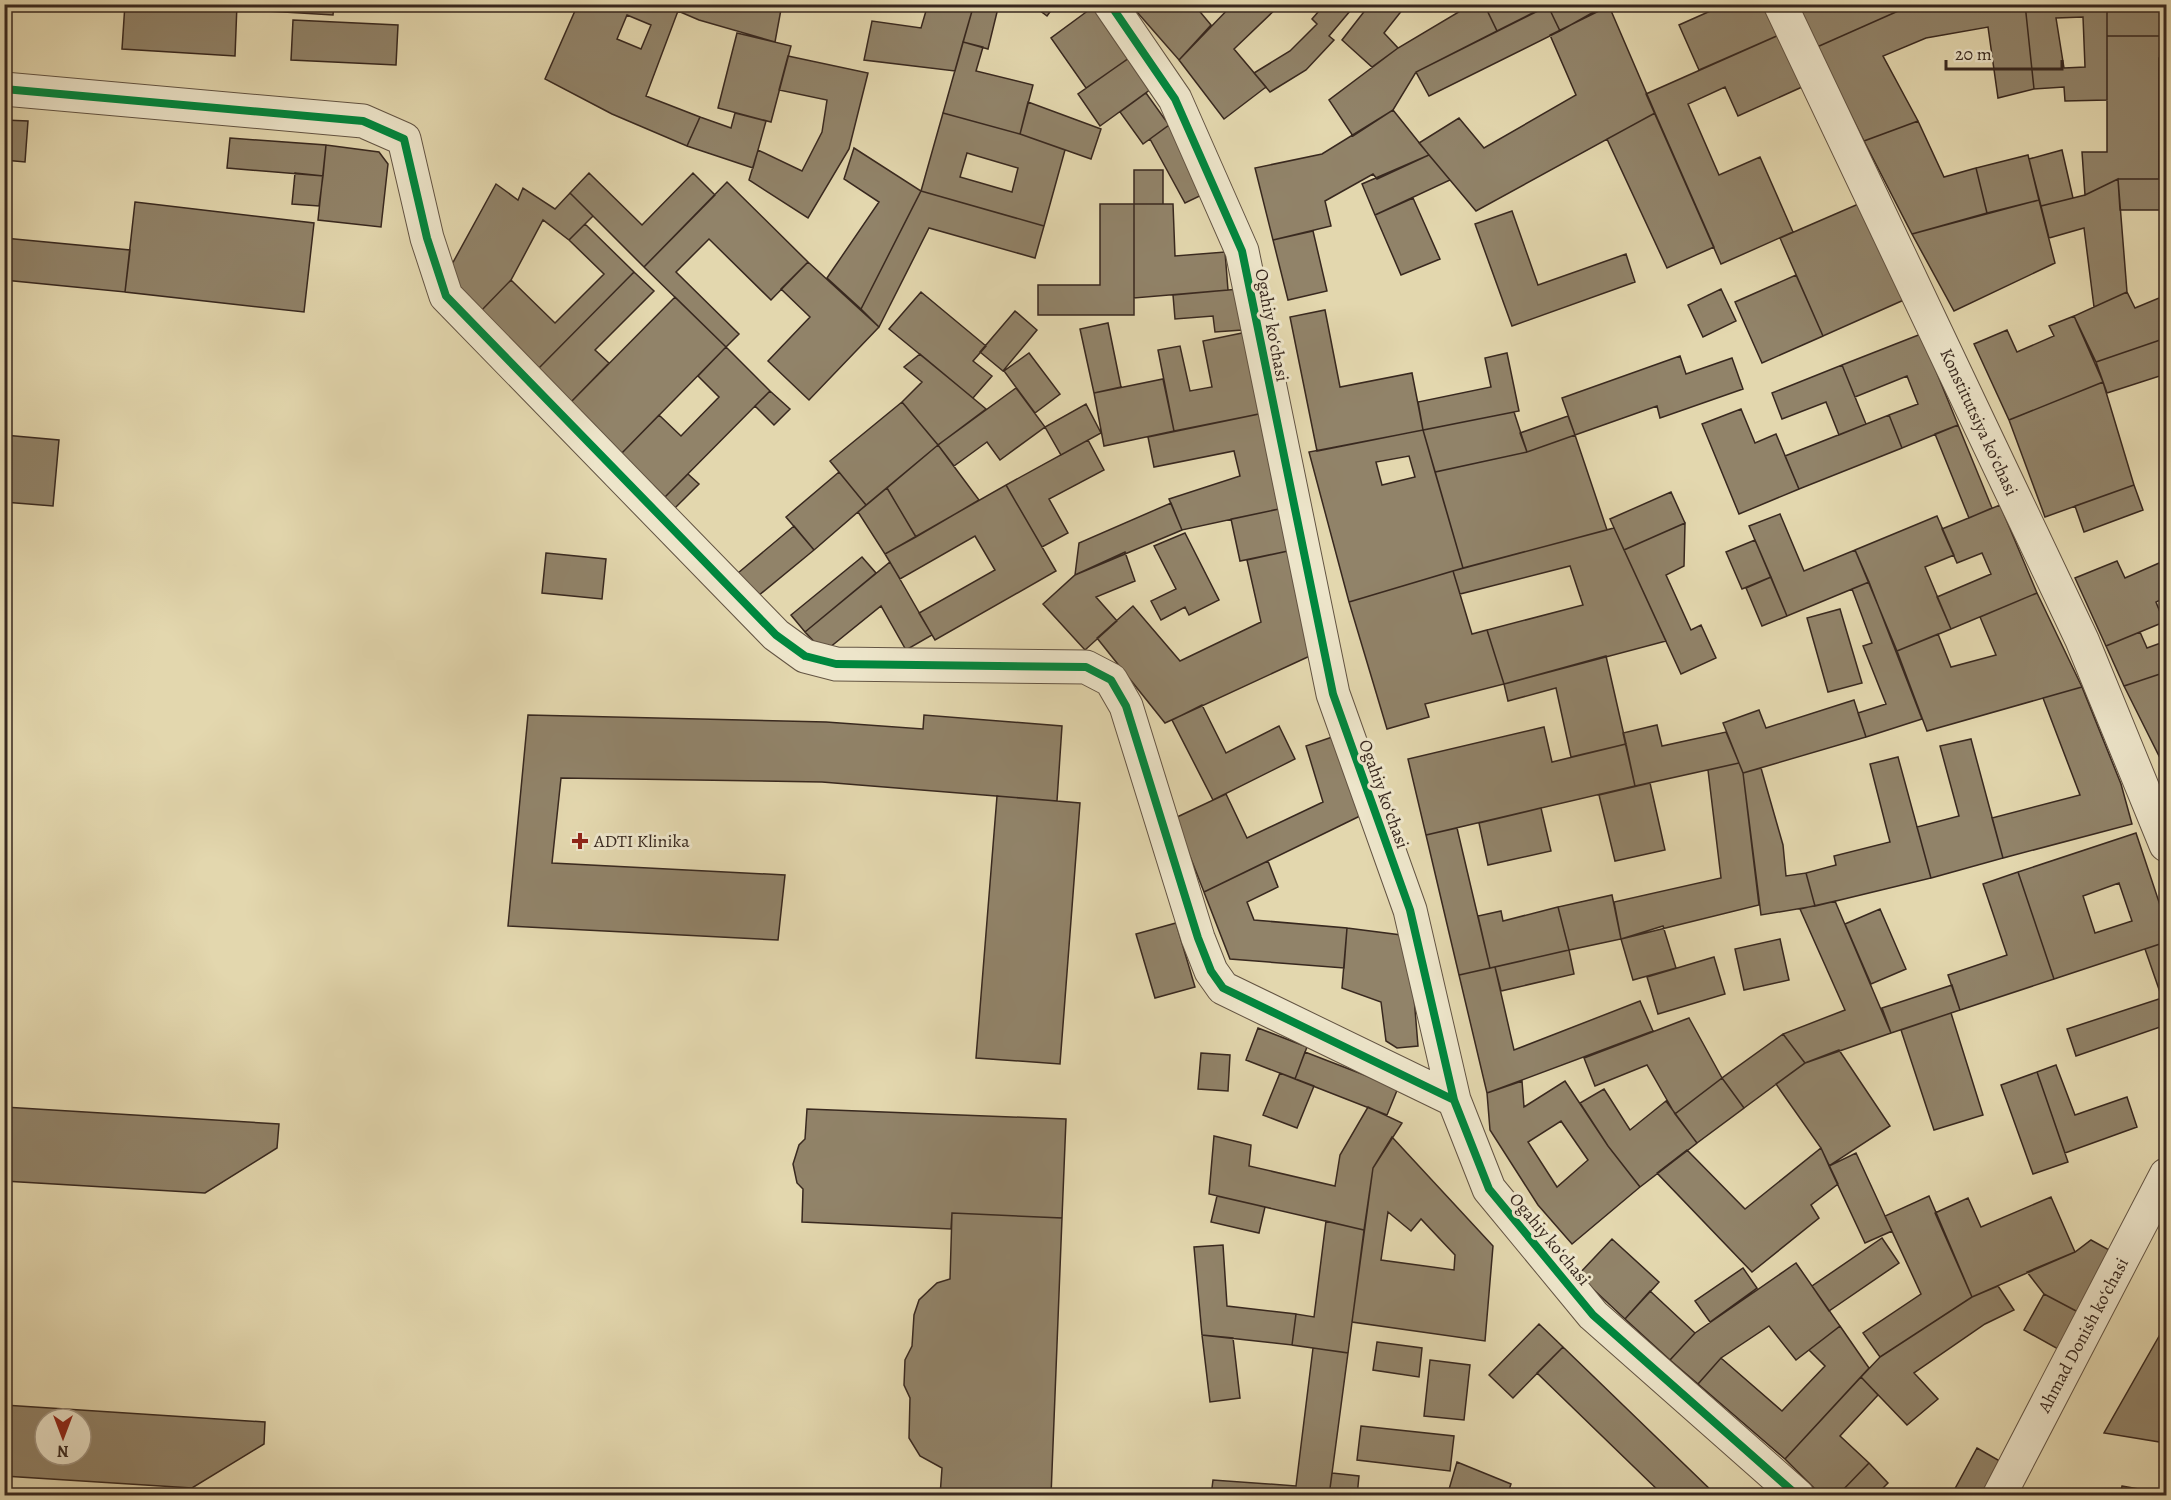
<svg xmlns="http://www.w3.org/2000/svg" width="2171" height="1500" font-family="Alegreya,serif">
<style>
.building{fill:#918369;stroke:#38281f;stroke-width:1.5;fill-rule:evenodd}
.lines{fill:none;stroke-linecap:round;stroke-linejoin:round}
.minor-casing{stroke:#635443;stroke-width:35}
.minor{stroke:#ede5ca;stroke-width:33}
.cycleway-casing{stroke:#ede5ca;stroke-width:11}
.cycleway{stroke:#00873e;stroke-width:8}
.poi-dot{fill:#8f2418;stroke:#ede5ca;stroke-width:2}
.labels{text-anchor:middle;stroke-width:6;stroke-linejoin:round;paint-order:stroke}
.street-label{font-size:18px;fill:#38281f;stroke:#ede5ca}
.poi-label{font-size:18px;fill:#38281f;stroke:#ede5ca;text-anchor:start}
</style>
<rect width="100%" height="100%" fill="#e3d7ae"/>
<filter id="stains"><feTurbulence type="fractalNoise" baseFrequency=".00333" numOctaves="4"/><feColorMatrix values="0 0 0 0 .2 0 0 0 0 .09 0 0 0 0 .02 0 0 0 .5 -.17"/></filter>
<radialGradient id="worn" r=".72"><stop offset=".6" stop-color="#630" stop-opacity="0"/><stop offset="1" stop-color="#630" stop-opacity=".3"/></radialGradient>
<path class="building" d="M125,4H237L235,56L122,49Z
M251,4H334L333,15L251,10Z
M578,4H663L678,11L646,96L700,117L687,146L612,114L545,79ZM627,15L651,25L641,49L617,39Z
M782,4L775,42L699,20L664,5Z
M928,4H974L955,71L864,60L872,21L921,28Z
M974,4H999L988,49L963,42Z
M1031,4H1056L1047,16Z
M1130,4H1198L1196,7L1211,25L1179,60Z
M1233,4H1281L1234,49L1266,87L1224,119L1179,60Z
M1325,4H1356L1329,36L1334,40L1306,70L1270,92L1254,73L1290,51L1317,24L1312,19Z
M1370,4H1407L1384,33L1398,48L1372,67L1342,40Z
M1472,4H1484L1497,31L1416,72L1393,110L1353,136L1329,100L1398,48Z
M1484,4H1550L1497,31Z
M1608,4L1560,31L1548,6L1550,4Z
M1726,4H1766L1779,35L1699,70L1679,25Z
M1796,4H1914L1817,47Z
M1914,4H2025L2034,89L1998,98L1988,27L1926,38L1883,56L1918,121L1864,141L1817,47Z
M2025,4H2107V100L2065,101L2064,87L2034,89ZM2083,17L2085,67L2064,68L2056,18Z
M2107,4H2166V36H2107Z
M1548,6L1560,31L1429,96L1416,72Z
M1609,6L1655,113L1476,211L1419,143L1459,118L1484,148L1576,95L1550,35Z
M1093,7L1129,58L1086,88L1051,38Z
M293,20L398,25L396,65L291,60Z
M737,33L791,46L771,122L718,108Z
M1779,35L1802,87L1738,116L1725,87L1688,104L1719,175L1760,157L1793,232L1721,264L1646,94Z
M2107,36H2166V58H2159V179H2118L2085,195L2082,152H2107Z
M963,42L983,47L976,71L1033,85L1020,134L943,113Z
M788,56L868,73L849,149L808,218L749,180L758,150L802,171L822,132L827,100L779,90Z
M1129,58L1151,89L1100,126L1078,94Z
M1146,93L1169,125L1143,144L1120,112Z
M1028,102L1101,129L1091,159L1020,134Z
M1393,110L1429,155L1377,179L1373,174L1325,201L1331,226L1273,240L1255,168L1322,154Z
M735,113L766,121L753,168L687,146L700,117L731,128Z
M943,113L1020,134L1065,150L1044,226L921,191ZM967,153L1018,168L1012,192L960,177Z
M1655,113L1714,247L1667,268L1607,139Z
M4,120L28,121L25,162L4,160Z
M1918,121L1944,177L1976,168L1987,213L1912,234L1864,141Z
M1169,125L1206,193L1185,203L1150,139Z
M230,138L326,145L323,176L227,168Z
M326,145L379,152L388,164L381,227L318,220Z
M854,148L921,191L861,309L827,278L879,202L844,179Z
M2062,150L2073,198L2041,206L2029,159Z
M1429,155L1450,180L1375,215L1362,184Z
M2028,155L2039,200L1987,213L1976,168Z
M1134,170H1163V204H1134Z
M295,173L323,176L319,206L292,204Z
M589,173L642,225L693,173L715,195L644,267L570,193Z
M2118,179H2166V338L2096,362L2074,316L2127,292L2135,308L2164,296V210H2120Z
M2118,179L2127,292L2094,307L2084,228L2049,238L2041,206L2085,195Z
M727,182L808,262L771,300L709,239L676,272L739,334L726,347L644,267Z
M496,184L518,200L523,188L555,209L570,193L593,216L569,240L543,220L511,280L478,314L445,277Z
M921,191L1044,226L1035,258L929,228L879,327L861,309Z
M1413,198L1440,259L1401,275L1375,215Z
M2039,200L2055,263L1954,311L1912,234Z
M135,202L314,223L304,312L125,292Z
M1863,202L1906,299L1823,336L1780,238Z
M1100,204H1134V315H1038V285H1100Z
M1134,204H1173L1175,256L1225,252L1228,290L1134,298Z
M1512,211L1538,285L1626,254L1635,282L1512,326L1475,224Z
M585,224L634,272L536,371L478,314L511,280L555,323L604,274L569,240Z
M1313,231L1327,291L1288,300L1273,240Z
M4,238L130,250L125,292L4,280Z
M808,262L879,327L809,400L768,361L810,317L781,289Z
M634,272L654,291L595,350L609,363L569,404L536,371Z
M1796,275L1823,336L1762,363L1735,302Z
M1239,289L1242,330L1215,332L1213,316L1175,319L1173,295Z
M1721,289L1736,321L1703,337L1688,305Z
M921,292L986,346L973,361L992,376L973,398L889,329Z
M675,297L726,347L621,454L569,404Z
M1325,310L1340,387L1412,373L1423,430L1317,451L1290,317Z
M1015,311L1037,330L1003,371L980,352Z
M2074,316L2103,382L2009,420L1974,344L2007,330L2017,352L2054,336L2049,326Z
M1108,323L1121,387L1094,393L1080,329Z
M1252,331L1269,412L1174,431L1158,350L1180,346L1190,391L1212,387L1203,341Z
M1921,334L1958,425L1902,448L1889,415L1918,404L1907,376L1855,397L1842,365Z
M2166,338V374L2107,393L2096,362Z
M726,347L770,391L665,497L621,454L659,415L681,436L719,397L698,376Z
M1029,353L1060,394L1035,413L1004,371Z
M1507,353L1519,411L1423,430L1418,402L1491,387L1485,358Z
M920,354L986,409L938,445L902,402L922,382L904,367Z
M1680,356L1686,374L1732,358L1743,389L1660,418L1657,406L1575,435L1562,398Z
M1842,365L1866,424L1839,435L1826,402L1782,419L1772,393Z
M1163,379L1174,431L1104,446L1094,393Z
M2103,382L2134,485L2045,517L2009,420Z
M1016,388L1045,427L1000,460L987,442L954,466L938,445Z
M770,391L790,409L774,425L755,406Z
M902,402L938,445L866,505L830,461Z
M1086,404L1101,433L1061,455L1045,427Z
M1741,409L1755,443L1776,434L1799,489L1739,514L1702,424Z
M1514,412L1527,452L1435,472L1423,430Z
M1259,414L1279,509L1182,530L1169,499L1240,476L1234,451L1154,467L1148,437Z
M1889,415L1902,448L1799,489L1785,456Z
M1568,416L1575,435L1527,452L1520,433Z
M1958,425L1992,508L1969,518L1935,434Z
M1423,430L1463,568L1349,602L1309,452ZM1409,456L1415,477L1382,485L1376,462Z
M4,435L59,440L53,506L4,502Z
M1575,435L1607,530L1463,568L1435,472L1527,452Z
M1088,440L1104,470L1049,499L1068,533L1042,547L1006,485Z
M938,445L979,500L916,537L887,488Z
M839,472L866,505L814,550L786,517Z
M688,474L699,484L675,508L665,497Z
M1006,485L1056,571L935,640L919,613L995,570L975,536L900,579L885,554Z
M2134,485L2143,510L2084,532L2075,506Z
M887,488L916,537L885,554L858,512Z
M1671,492L1685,523L1624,550L1610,519Z
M1171,503L1182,530L1075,575L1079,543Z
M2000,505L2037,593L1951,629L1937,597L1991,574L1982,553L1957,563L1942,529Z
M1279,509L1288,551L1240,561L1231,519Z
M1780,514L1804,571L1855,550L1869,582L1787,616L1749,526Z
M1937,516L1954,555L1925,567L1951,629L1897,651L1855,550Z
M1685,523L1684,566L1666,575L1691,630L1701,625L1716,658L1681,674L1624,550Z
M794,526L814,550L758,596L738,573Z
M1614,528L1666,641L1504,684L1487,630L1583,605L1570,566L1460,594L1453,571Z
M1185,533L1219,600L1189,615L1185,607L1161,620L1151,601L1176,589L1154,546Z
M1755,540L1771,577L1742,589L1726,552Z
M1288,551L1312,655L1165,723L1097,638L1133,606L1180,661L1261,622L1247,560Z
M1125,552L1135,581L1096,597L1117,621L1085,650L1043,604L1075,575Z
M546,553L606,559L602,599L542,593Z
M862,557L876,573L805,632L791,615Z
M2166,560V597L2156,602L2164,622L2106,646L2075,578L2117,561L2125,578Z
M890,562L932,635L906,650L881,606L824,652L805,632Z
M1453,571L1472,634L1487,630L1504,684L1425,704L1429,717L1387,729L1349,602Z
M1771,577L1787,616L1762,626L1746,588Z
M1869,582L1922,719L1866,737L1858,713L1886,704L1863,646L1872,643L1852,589Z
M2037,593L2082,687L1927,731L1897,651L1938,634L1951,667L1996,655L1980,617Z
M1840,609L1862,683L1828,692L1807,618Z
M2140,632L2147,648L2166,641V672L2124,686L2106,646Z
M1606,656L1626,744L1571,757L1556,688L1508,701L1504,684Z
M2166,672V770L2124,686Z
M2082,687L2121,784L2132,824L2003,858L1992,818L2080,795L2043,698Z
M1854,700L1866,737L1743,773L1723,723L1759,710L1766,728Z
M1202,705L1226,753L1279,726L1295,759L1213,800L1172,720Z
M528,715L826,722L923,729L924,715L1062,726L1057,801L822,782L561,778L552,863L785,875L778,940L508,926Z
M1657,725L1662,746L1726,732L1739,763L1635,786L1623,733Z
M1544,727L1552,762L1626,744L1635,786L1426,835L1408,759Z
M1338,735L1362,815L1204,892L1175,818L1226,794L1247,838L1323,802L1306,746Z
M1971,739L2003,858L1931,878L1917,827L1959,816L1940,746Z
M1898,757L1931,878L1815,906L1806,873L1836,865L1834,856L1890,842L1870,764Z
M1739,763L1743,773L1759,905L1621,939L1614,902L1721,878L1708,770Z
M1761,768L1783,845L1786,876L1806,873L1815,906L1761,915L1743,773Z
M1650,783L1665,850L1615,861L1599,795Z
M997,796L1080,803L1060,1064L976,1058Z
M1541,808L1551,851L1488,865L1479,823Z
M1457,828L1490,968L1459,975L1426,835Z
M2136,833L2166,923V942L2054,979L2018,872ZM2119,883L2132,921L2095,933L2083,896Z
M1268,861L1278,887L1247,902L1254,920L1347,928L1344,968L1230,959L1204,892Z
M2018,872L2054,979L1960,1010L1948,975L2007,955L1983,884Z
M1612,895L1621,939L1569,950L1558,907Z
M1835,901L1891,1033L1805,1063L1783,1034L1845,1010L1800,909Z
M1558,907L1569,950L1490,968L1478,916L1501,911L1503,921Z
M1880,909L1906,969L1871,984L1845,924Z
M1176,923L1195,987L1155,998L1136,934Z
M1663,926L1676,968L1633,980L1621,939Z
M1347,928L1409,936L1418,1046L1397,1048L1386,1041L1381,1002L1342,988Z
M1780,939L1789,980L1744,990L1735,949Z
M2166,942V1025L2076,1056L2067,1029L2162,998L2145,949Z
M1569,950L1574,974L1501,991L1495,967Z
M1714,957L1725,994L1658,1014L1647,977Z
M1495,967L1514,1050L1640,1001L1653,1031L1487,1093L1459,975Z
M1952,985L1960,1010L1891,1033L1882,1008Z
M1951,1013L1983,1115L1934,1130L1901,1030Z
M1689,1018L1722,1078L1675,1114L1647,1065L1595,1086L1584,1058Z
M1258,1028L1307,1047L1295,1079L1246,1060Z
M1783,1034L1805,1063L1744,1108L1722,1078Z
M1839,1050L1890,1126L1829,1166L1821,1148L1776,1084L1805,1063Z
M1305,1052L1398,1088L1387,1115L1295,1079Z
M1201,1053L1230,1055L1228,1091L1198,1089Z
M2056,1065L2075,1115L2127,1097L2137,1127L2065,1153L2037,1072Z
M2037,1072L2068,1162L2033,1174L2001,1085Z
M1280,1073L1314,1086L1297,1128L1263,1115Z
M1722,1078L1744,1108L1697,1143L1675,1114Z
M1522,1081L1524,1107L1565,1081L1608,1146L1640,1187L1572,1244L1538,1205L1490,1130L1487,1093ZM1561,1121L1588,1160L1557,1187L1528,1142Z
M1604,1089L1630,1130L1666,1101L1697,1143L1640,1187L1608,1146L1580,1103Z
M4,1107L279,1124L277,1148L205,1193L4,1181Z
M1368,1107L1402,1123L1373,1168L1364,1230L1209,1194L1214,1136L1251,1145L1249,1166L1335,1186L1340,1155Z
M807,1109L1066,1119L1062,1218L952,1213L951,1229L802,1222L803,1189L797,1183L793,1164L799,1145L805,1139Z
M1392,1137L1493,1246L1485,1341L1352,1322L1373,1168ZM1388,1212L1411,1231L1421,1219L1455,1255L1454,1270L1381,1260Z
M1821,1148L1838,1184L1811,1205L1819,1218L1752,1272L1657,1173L1687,1150L1745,1209Z
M1856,1153L1892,1231L1865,1243L1829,1166Z
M1217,1196L1265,1207L1259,1233L1211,1222Z
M1929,1196L1972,1297L1880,1357L1863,1333L1921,1294L1885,1216Z
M2051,1197L2075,1252L1972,1297L1935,1213L1968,1198L1981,1227Z
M952,1213L1062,1218L1051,1496H940L942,1468L920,1456L909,1438L910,1398L904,1385L905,1360L912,1346L914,1315L919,1300L937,1283L950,1279Z
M1326,1221L1364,1230L1348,1353L1292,1345L1296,1314L1314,1317Z
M1882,1238L1899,1263L1829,1311L1812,1286Z
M1612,1239L1659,1282L1625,1319L1578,1275Z
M2091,1240L2111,1251L2078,1312L2044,1294L2027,1272L2075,1252Z
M1223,1245L1227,1306L1296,1314L1292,1345L1202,1335L1194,1247Z
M1796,1263L1840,1326L1796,1360L1769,1326L1721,1358L1698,1384L1670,1360L1695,1333Z
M1743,1268L1757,1288L1710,1322L1695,1301Z
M1998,1286L2014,1310L1985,1324L1914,1373L1938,1399L1907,1425L1861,1377L1880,1357L1972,1297Z
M1650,1291L1695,1333L1670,1360L1625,1319Z
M2044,1294L2078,1312L2058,1349L2024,1330Z
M1539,1324L1563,1347L1513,1398L1489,1375Z
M2166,1324V1443L2104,1433Z
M1840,1326L1869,1368L1785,1459L1698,1384L1721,1358L1782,1411L1825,1366L1809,1350Z
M1202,1335L1233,1338L1240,1398L1210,1402Z
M1377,1342L1422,1348L1419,1377L1373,1370Z
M1563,1347L1717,1496H1664L1537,1373Z
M1313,1348L1348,1353L1329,1496H1211L1213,1480L1296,1486Z
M1430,1360L1470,1365L1464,1420L1424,1416Z
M1861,1377L1878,1395L1840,1436L1869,1463L1837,1496H1822L1785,1459Z
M4,1405L265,1422L264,1444L192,1488L4,1476ZM45,1419H81V1455H45Z
M1361,1426L1454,1436L1450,1471L1357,1460Z
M1977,1448L2005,1464L1988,1496H1951Z
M1457,1462L1511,1484L1507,1496H1447Z
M1869,1463L1888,1483L1875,1496H1837Z
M1332,1473L1359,1476L1357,1496H1329Z
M2122,1486L2166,1494V1496H2120Z"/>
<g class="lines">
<defs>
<path id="minor" d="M1110,4L1175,99L1242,251L1333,694L1410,910L1454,1100L1489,1189L1593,1315L1798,1496
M1780,4L2082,640L2166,845
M4,89L363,121L404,139L427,238L446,296L776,635L805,656L836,664L1086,667L1111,680L1126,706L1198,938L1211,971L1223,988L1454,1100
M1999,1496L2166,1175"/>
</defs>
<use href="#minor" class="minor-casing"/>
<use href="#minor" class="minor"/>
<defs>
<path id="cycleway" d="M1110,4L1175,99L1242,251L1333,694L1410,910L1454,1100L1489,1189L1593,1315L1798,1496
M4,89L363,121L404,139L427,238L446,296L776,635L805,656L836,664L1086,667L1111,680L1126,706L1198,938L1211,971L1223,988L1454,1100"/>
</defs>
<use href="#cycleway" class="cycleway-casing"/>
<use href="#cycleway" class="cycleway"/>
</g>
<path class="poi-dot" d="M577 832h6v6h6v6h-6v6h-6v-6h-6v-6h6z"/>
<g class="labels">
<g class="street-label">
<text transform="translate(1272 325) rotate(79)" y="6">Ogahiy koʻchasi</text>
<text transform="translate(1979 422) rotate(65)" y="6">Konstitutsiya koʻchasi</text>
<text transform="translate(1384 794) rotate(70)" y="6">Ogahiy koʻchasi</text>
<text transform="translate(1550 1239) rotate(50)" y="6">Ogahiy koʻchasi</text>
<text transform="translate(2083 1335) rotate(-62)" y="6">Ahmad Donish koʻchasi</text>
</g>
<g class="poi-label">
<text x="594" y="847">ADTI Klinika</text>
</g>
</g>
<rect width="2171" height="1500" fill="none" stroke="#e3d7ae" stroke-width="24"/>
<rect x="6" y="6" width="2159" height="1488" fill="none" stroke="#38281f" stroke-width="3"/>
<rect x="12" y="12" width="2147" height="1476" fill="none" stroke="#38281f" stroke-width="1.5"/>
<g transform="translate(63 1437) rotate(180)"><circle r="28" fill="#ede5ca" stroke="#a59986" stroke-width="1.5"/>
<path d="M0-4.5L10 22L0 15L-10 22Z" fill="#8f2418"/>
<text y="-9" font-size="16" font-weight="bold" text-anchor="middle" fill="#38281f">N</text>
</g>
<path d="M1946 60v9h116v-9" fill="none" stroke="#38281f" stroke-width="3"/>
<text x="1955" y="60" font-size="18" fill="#38281f" stroke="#ede5ca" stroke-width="4.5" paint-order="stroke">20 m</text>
<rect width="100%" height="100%" filter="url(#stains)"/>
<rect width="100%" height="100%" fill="url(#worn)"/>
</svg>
